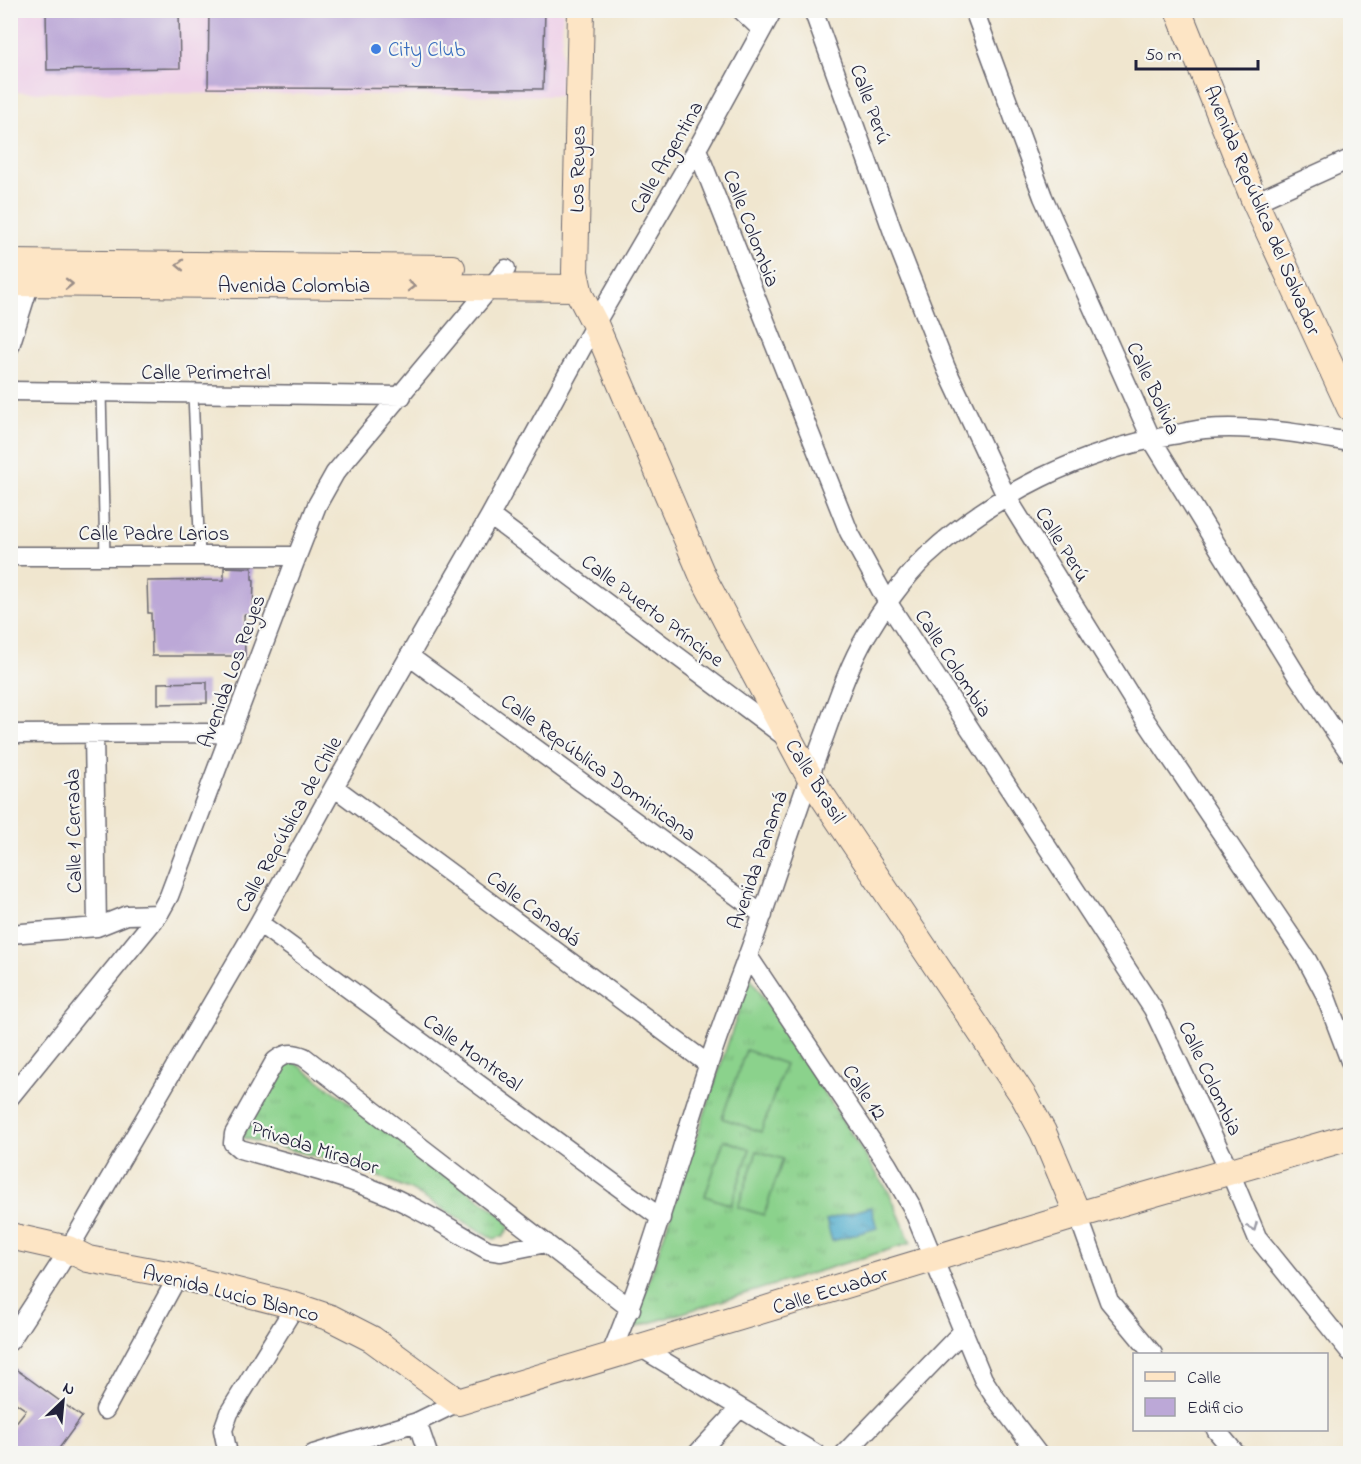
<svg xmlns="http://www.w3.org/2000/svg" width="1361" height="1464" font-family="'Indie Flower',sans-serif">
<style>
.built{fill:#eed0e8}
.grass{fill:url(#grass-tufts);stroke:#567a64;stroke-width:1.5}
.pitch{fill:#8bd28c;stroke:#567a64;stroke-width:1.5}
.water{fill:url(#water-ripples);stroke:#376683;stroke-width:1.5}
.building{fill:#bca8d7}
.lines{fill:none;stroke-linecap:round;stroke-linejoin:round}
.lane-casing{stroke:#6a676f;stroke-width:12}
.street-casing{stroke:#6a676f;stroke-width:21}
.secondary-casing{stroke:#6a676f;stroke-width:28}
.lane{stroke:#fff;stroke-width:9}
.street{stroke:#fff;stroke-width:18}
.secondary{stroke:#fde5c5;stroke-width:26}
.oneway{stroke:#9a8d87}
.oneway2{stroke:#9c9ca7}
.shop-dot{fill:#3f7fe0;stroke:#f6f6f2;stroke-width:2}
.labels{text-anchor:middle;stroke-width:4.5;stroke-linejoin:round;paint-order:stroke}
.shop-label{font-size:21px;fill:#366cbe;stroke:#f6f6f2;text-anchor:start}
.street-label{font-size:21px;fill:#22223b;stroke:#f6f6f2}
</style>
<defs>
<pattern id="grass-tufts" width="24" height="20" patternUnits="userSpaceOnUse" patternTransform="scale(1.5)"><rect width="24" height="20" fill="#8bd28c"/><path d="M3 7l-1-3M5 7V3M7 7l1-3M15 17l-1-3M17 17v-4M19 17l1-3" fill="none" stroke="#78b47a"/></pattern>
<pattern id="water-ripples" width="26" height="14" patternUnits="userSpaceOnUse" patternTransform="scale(1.5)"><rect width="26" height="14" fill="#4caacb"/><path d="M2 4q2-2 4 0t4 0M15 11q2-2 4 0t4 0" fill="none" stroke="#3f8aa6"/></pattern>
</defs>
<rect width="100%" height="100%" fill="#f6f6f2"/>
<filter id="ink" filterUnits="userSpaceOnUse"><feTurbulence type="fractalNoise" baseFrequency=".0167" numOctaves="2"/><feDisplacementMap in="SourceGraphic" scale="12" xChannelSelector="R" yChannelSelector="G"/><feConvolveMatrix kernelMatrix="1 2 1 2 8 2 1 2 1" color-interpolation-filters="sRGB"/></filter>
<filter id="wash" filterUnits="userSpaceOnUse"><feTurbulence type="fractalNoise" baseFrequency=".008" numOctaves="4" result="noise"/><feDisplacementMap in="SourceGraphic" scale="24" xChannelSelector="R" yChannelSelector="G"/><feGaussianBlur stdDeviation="1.35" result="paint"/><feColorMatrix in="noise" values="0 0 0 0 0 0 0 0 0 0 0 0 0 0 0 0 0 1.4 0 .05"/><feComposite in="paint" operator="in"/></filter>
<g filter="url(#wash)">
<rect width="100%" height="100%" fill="#f0e6cf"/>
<path class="built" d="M11,11H563L560,96L11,92Z"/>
<path class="grass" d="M750,977L890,1194L911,1243L633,1328Z
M293,1061L505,1218L510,1227L503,1236L494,1239L411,1190L351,1165L240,1137L283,1062Z"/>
<path class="pitch" d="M746,1050L785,1064L761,1132L722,1118Z
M724,1140L750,1149L731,1205L705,1196Z
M757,1151L783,1159L764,1215L738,1207Z"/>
<path class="water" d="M871,1207L877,1228L832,1241L826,1220Z"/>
<g id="blocks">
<path class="building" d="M46,10H179L180,68L47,70Z
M209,10H545L543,89L208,88Z
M224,567L252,568V579L254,580L253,615H244L245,656H152L151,613H148L147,581L224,580Z
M207,682V703L158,704V683Z
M10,1365L82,1417L55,1454H10V1430L26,1410L10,1399Z"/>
</g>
</g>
<g filter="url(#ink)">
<use href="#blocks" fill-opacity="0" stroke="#6a676f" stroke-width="1.5"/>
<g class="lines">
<defs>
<path id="lane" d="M101,393L105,556
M193,394L200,556"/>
<path id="street" d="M741,10L762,30
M813,10L894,235L946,368L1006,496L1146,721L1307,960L1324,992L1350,1061
M974,10L1043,197L1151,438L1296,674L1350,754
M697,149L849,532L888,603L1153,1009L1230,1172L1257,1237L1350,1352
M1255,202L1350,159
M10,346L33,273
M10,391L402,396
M490,516L784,736
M10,556H297
M409,656L763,915
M10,734L214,733L231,735
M94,734L97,927
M334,787L708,1064
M259,923L661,1218
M10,934L97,927L127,915L159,914
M748,956L887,1164L912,1207L983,1379L994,1396L1038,1454
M10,1097L141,936L159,914L169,896L297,556L317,505L335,473L506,269
M1078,1215L1109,1301L1153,1354
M546,1243L501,1252L488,1250C452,1230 416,1206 378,1191C333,1173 286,1162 240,1149L233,1143L234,1134L275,1061C285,1053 292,1052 304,1057L631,1309
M10,1341L60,1264L259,923L334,787L490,516L595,324L697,149L773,10
M640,1347L816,1454
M610,1356C650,1262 676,1163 708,1066C725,1012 748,959 766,904C785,847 804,790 825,734C837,701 848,667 866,636C881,610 904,578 926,557C994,493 1081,451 1173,435C1183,433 1194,430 1205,429C1254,425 1303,434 1350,442
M105,1410L178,1276
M417,1422L428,1454
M1216,1430L1236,1454
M228,1454L223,1430L229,1413L295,1306
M313,1454L417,1422L458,1402
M697,1454L740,1408
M844,1454L963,1331"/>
<path id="secondary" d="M581,10L575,272L580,295L595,324L703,577L809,776L1024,1097L1043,1132L1078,1215
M1178,10L1255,202L1350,408
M10,263L452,268
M10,283L578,288
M10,1236L68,1249L88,1259L178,1276L295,1306L331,1318L372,1339L458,1402L1078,1215L1350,1137"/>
</defs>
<use href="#lane" class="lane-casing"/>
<use href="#street" class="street-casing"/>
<use href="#secondary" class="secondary-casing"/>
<use href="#lane" class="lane"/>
<use href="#street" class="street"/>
<use href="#secondary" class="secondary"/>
</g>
<defs><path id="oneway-chevron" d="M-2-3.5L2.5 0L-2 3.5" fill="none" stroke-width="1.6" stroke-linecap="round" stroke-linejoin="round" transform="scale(1.5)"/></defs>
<g class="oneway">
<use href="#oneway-chevron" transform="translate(180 265) rotate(-179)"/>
<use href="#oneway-chevron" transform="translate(69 284)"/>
<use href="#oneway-chevron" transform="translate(411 286)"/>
</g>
<use class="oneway2" href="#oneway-chevron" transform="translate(1253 1227) rotate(67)"/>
</g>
<circle class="shop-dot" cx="376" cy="49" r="6"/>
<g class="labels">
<g class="shop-label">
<text x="388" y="56">City Club</text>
</g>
<g class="street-label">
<text transform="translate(871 104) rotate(70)" y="7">Calle Perú</text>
<text transform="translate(666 157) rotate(-60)" y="7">Calle Argentina</text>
<text transform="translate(577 169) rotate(-89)" y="7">Los Reyes</text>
<text transform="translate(1263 210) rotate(67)" y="7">Avenida República del Salvador</text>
<text transform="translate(752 228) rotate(69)" y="7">Calle Colombia</text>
<text x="294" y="292">Avenida Colombia</text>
<text x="206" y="379">Calle Perimetral</text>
<text transform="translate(1154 388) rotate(65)" y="7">Calle Bolivia</text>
<text x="154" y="540">Calle Padre Larios</text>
<text transform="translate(1063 544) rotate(58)" y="7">Calle Perú</text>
<text transform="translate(653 610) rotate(37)" y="7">Calle Puerto Príncipe</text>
<text transform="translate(954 663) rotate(57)" y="7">Calle Colombia</text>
<text transform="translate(231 671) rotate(-70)" y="7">Avenida Los Reyes</text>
<text transform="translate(599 767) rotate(36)" y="7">Calle República Dominicana</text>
<text transform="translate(816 781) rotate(58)" y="7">Calle Brasil</text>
<text transform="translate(288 824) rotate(-61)" y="7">Calle República de Chile</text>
<text transform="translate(73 831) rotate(-91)" y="7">Calle 1 Cerrada</text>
<text transform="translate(757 860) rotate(-71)" y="7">Avenida Panamá</text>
<text transform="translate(534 908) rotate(37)" y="7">Calle Canadá</text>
<text transform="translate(473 1052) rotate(36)" y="7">Calle Montreal</text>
<text transform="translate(1211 1078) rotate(65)" y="7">Calle Colombia</text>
<text transform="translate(865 1092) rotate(56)" y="7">Calle 12</text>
<text transform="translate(315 1147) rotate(18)" y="7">Privada Mirador</text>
<text transform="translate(830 1290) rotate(-17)" y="7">Calle Ecuador</text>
<text transform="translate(231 1293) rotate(14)" y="7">Avenida Lucio Blanco</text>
</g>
</g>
<rect width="1361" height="1464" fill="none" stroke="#f6f6f2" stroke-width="36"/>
<rect x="1133" y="1353" width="195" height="78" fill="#f6f6f2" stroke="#a1a1a9" stroke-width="1.5"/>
<rect x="1145" y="1372" width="30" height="9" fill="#fde5c5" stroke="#a1a1a9" stroke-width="1.5"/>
<text x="1187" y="1383" font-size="18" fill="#22223b">Calle</text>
<rect x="1145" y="1398" width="30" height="18" fill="#bca8d7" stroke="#a1a1a9" stroke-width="1.5"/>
<text x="1187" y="1413" font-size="18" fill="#22223b">Edificio</text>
<g transform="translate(63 1401) rotate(26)" stroke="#f6f6f2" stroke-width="4.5" paint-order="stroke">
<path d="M0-4.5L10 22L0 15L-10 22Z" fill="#22223b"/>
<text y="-9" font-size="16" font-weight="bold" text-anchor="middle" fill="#22223b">N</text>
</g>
<path d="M1136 60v9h122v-9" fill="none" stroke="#22223b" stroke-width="3"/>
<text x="1145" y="60" font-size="18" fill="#22223b" stroke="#f6f6f2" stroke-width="4.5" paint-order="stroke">50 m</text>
</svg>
